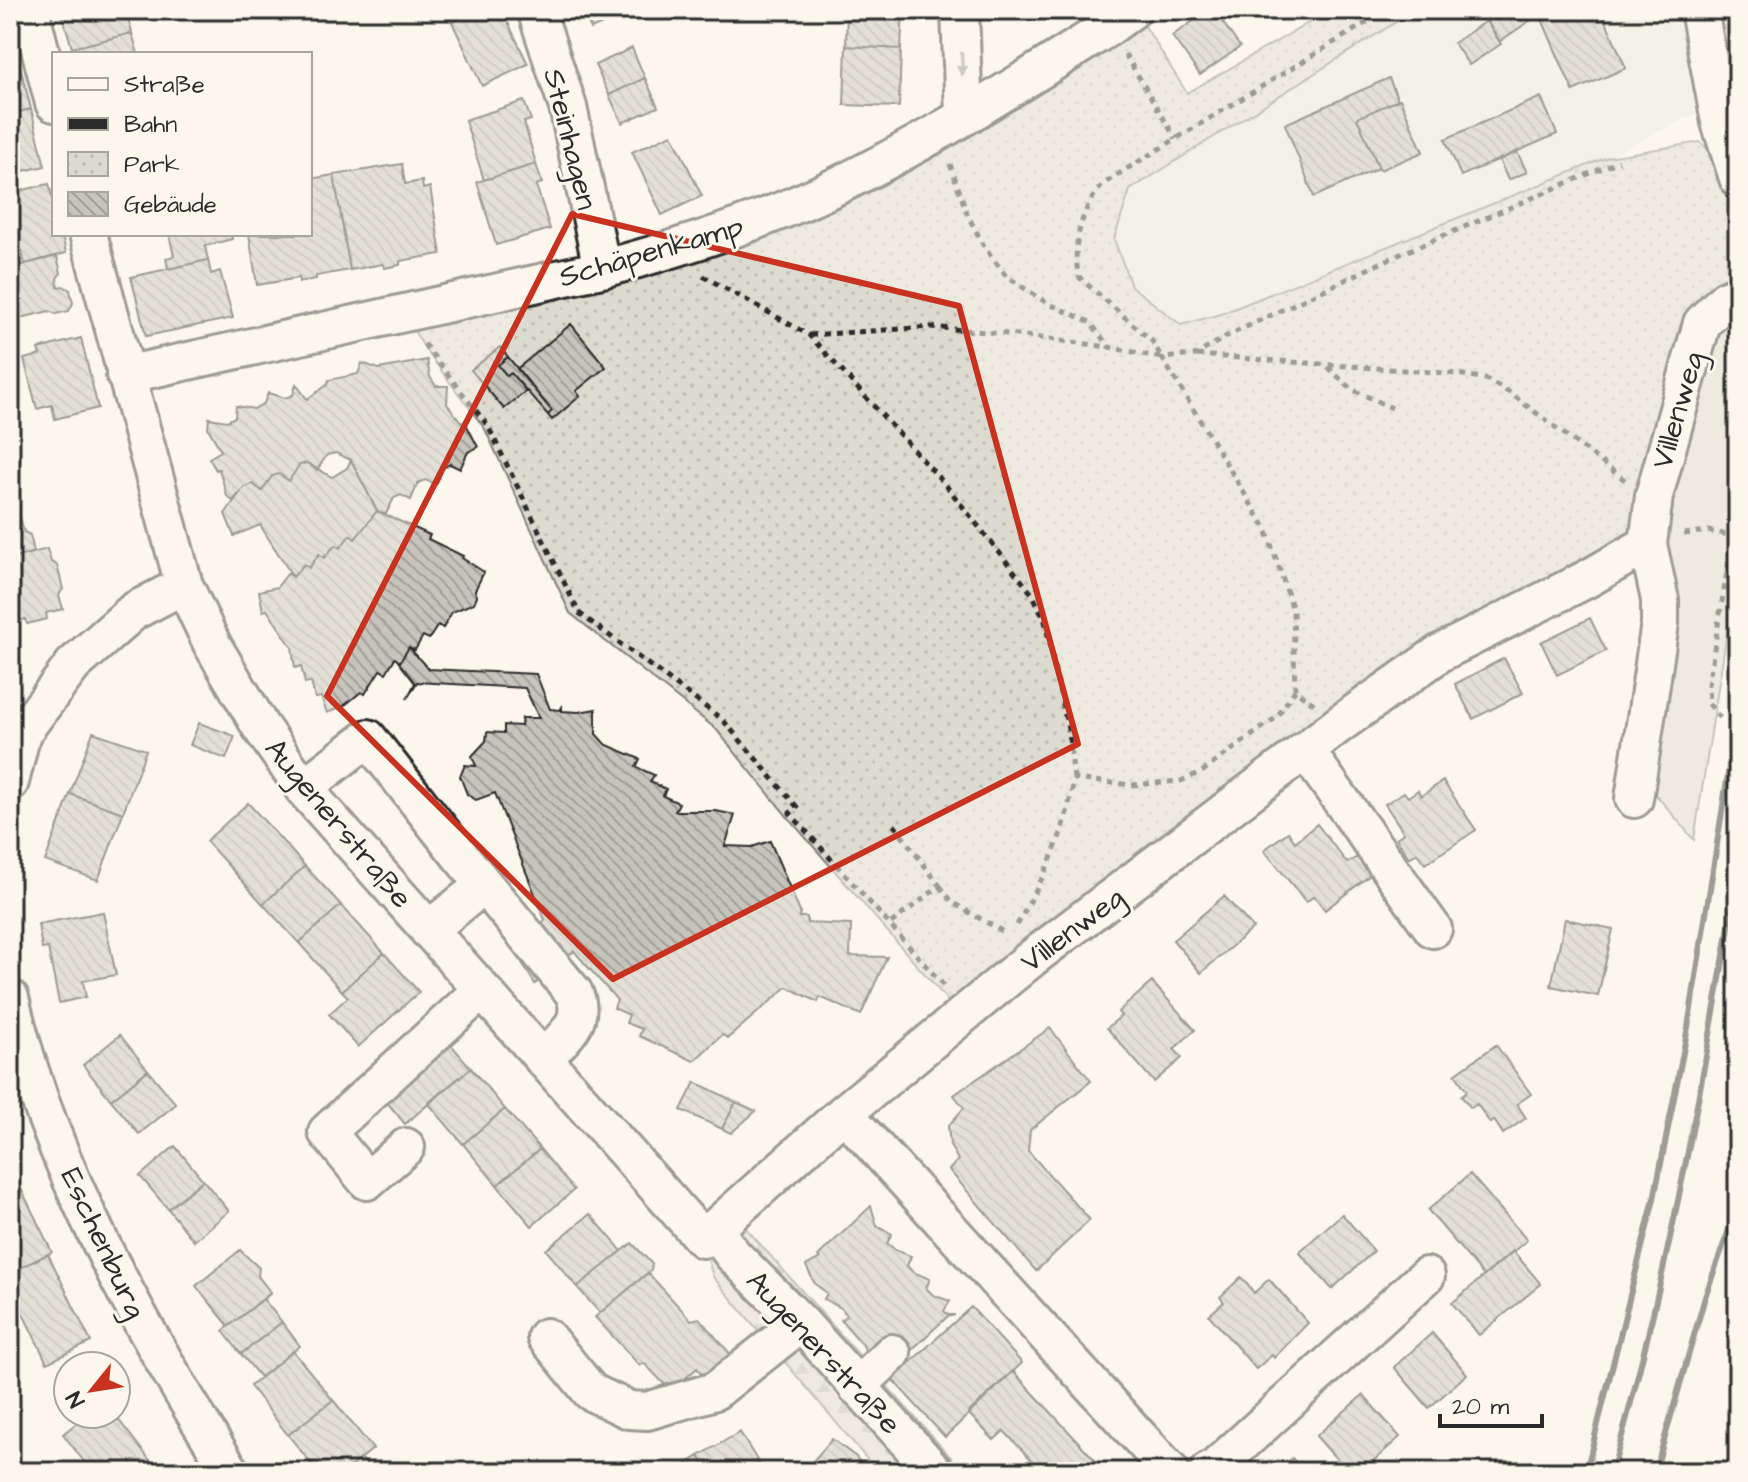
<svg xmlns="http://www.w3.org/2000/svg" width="1748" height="1482" font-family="'Architects Daughter',sans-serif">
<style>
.built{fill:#ebe8de}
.green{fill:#dddad0;stroke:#84827e;stroke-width:2}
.forest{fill:url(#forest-firs);stroke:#84827e;stroke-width:2}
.park{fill:url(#park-dots);stroke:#84827e;stroke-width:2}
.building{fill:url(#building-back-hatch);stroke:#2b2b2b;stroke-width:2}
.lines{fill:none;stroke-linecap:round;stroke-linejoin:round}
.minor-casing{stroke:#2b2b2b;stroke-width:42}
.path{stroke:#2b2b2b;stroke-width:5;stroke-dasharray:6 6;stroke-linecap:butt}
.minor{stroke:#fbf7ec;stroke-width:36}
.rail{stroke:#2b2b2b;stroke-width:6}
.oneway{fill:#93918c}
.marked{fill:none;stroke:#c8321e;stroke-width:6;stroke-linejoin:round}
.labels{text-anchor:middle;stroke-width:6;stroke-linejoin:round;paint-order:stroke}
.street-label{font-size:30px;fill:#2b2b2b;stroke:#fbf7ec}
</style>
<defs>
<pattern id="forest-firs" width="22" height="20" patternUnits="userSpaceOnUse" patternTransform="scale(2)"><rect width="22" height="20" fill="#dddad0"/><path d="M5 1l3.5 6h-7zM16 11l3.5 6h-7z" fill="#bebbb3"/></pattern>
<pattern id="park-dots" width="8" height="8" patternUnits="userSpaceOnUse" patternTransform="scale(2)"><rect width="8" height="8" fill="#dddad0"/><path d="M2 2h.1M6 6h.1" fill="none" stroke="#bebbb3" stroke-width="1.8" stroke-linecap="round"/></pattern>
<pattern id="building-back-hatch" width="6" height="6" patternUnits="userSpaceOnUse" patternTransform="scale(2)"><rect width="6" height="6" fill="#c7c4bc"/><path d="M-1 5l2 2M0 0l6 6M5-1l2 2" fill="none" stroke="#a29f99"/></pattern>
</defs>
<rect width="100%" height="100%" fill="#fbf7ec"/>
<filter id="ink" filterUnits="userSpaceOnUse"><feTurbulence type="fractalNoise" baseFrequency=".0125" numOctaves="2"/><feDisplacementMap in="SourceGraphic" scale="16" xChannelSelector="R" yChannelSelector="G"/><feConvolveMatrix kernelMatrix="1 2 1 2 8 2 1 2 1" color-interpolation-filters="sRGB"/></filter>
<g filter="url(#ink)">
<path class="built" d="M1415,10H1680L1696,113L1608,157L1221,314L1182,325L1132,287L1114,239L1130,190Z"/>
<path class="green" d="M1738,295V562L1694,840L1658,797L1639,783L1650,544L1703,324Z"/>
<path class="forest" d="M734,1215L964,1472H878L713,1277L703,1241Z"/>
<path class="park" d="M1331,10H1415L1130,190L1114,239L1131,286L1181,325L1221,314L1608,157L1700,142L1712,153L1738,217V291L1725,299L1646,542L1530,606L961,1016L786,815L716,729L570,613L485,429L425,349L404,314L683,249L1138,15L1187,93Z
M1709,10H1738V134Z"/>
<path class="building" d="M61,10H126L132,33L72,48Z
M478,10H502L528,64L482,86L452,22Z
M583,10H634L591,29Z
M847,10H903L901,49L846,46Z
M1209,10H1214L1240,47L1200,75L1172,36Z
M1494,10H1538L1540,14L1500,41L1484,17Z
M1538,10H1601L1626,68L1573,91Z
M1486,21L1501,44L1469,65L1454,43Z
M10,26L31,109L10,114Z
M132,33L138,54H73L72,48Z
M846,46L901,49L899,107L844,105Z
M632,48L645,78L609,95L595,65Z
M645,78L658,107L622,123L609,95Z
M1389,78L1398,100L1357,118L1379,168L1314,197L1285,124Z
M1541,97L1557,134L1461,176L1445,139Z
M1400,99L1423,152L1380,170L1357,118Z
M524,101L531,120L524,122L536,164L484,180L465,120Z
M31,109L45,166L19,172L18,169L10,171V114Z
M672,134L702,196L662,215L632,152Z
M1517,152L1527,172L1508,180L1499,160Z
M402,164L405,184L422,181L423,189L430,187L441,254L400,261V265L384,268L383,264L350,270L334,175Z
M536,164L542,183L536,185L550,229L496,245L477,182Z
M334,175L350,270L316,276V279L299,282V278L257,285L249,234H310V179Z
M49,184L54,204V234H62L66,253L25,264L10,206V193Z
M10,210L17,235L10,237Z
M169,234H231L232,239L205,246L208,260L168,269L166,258L174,256Z
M57,256L61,273L57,278L58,287L63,286L70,290L73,303L69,311L56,314L49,311L21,318L17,299H10V268Z
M208,260L211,274L220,271L233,318L146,336L131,277Z
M571,324L606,367L576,391L580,396L552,420L548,415L552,411L517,369Z
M81,338L98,408L55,419L52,405L37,409L24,359L40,355L38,349Z
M500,347L508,357L498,365L507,376L511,373L526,391L504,409L471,370Z
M508,357L552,411L548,415L511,373L507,376L498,365Z
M427,360L430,377L436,386H448L447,404L462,423L465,422L478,447L468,452L460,469L450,464L443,468L436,484L425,480L418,483L411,500L401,495L394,498L386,514L377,511L351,460L336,453L327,455L317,470L307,463L299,465L289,481L279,474L272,476L262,491L253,484L244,487L233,501L227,496L219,469L216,470L209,458L221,451L208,428L209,418L227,421L235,417L236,406L254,409L264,403L268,393L285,398L293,395L296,384L307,399L327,385L329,380L358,374L362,363L379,369Z
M351,460L377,511L355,539L350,535L340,548L335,545L324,558L319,554L309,568L304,564L293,577L260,525L234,536L225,514L244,487L253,484L262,491L272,476L279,474L289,481L299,465L307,463L332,477L347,468Z
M10,502L17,505L24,532L30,535L34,552L10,559Z
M377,511L430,535L428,539L463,556L462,558L484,572L475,590L477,596L474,603L452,612L443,628L438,625L429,639L423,636L415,650L409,647L400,662L395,658L386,673L380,670L365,694L361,692L340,709L338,708L327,713L321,697L315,698L311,682L305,683L301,666L295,668L292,647L267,610L263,611L259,591L277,587L288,573L293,577L304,564L309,568L319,554L324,558L335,545L340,548L350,535L355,539Z
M47,549L51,562L57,565L63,589L59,595L63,609L46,613L47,619L27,624L25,619L10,623V559Z
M1590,618L1606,651L1557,675L1541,642Z
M409,647L428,669L536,674L550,709L560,710L562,707V711L579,712L596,709V734L605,744L640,759L636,767L654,775L650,782L666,789L663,796L679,803L675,811H716L735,815L725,846L752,847L770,841L800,912L799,917H807V923L851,925L850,956L887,957L861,1015L820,997L818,1002L787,987L728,1038L722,1035L694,1061L639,1036L642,1029L626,1023L629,1015L614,1008L617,1000L574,951L535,984L513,948L545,920L495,793L476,800L467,794L460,776L465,765L476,766L472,756L486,741L487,732L504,733V725L521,726L522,718H539L525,688L417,682L407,699L415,683L397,660L400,662Z
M1504,658L1523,693L1473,719L1455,684Z
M199,723L235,736L226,759L190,745Z
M93,732L146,750L123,813L70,794Z
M1443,781L1476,830L1425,864L1417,853L1409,858L1396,838L1404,833L1385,804L1404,792L1408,797L1418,790L1421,796Z
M70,794L123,813L98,880L45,861Z
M248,803L305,866L263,904L206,841Z
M1317,824L1347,863L1357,857L1370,875L1325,910L1314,896L1306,902L1264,850L1288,832L1295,842Z
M305,866L341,905L299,943L263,904Z
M1224,896L1253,928L1201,973L1173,940Z
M341,905L384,953L342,991L299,943Z
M103,912L116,975L83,981L86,997L59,1003L48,948L42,949L38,924Z
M1565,919L1613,929L1598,996L1551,986Z
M384,953L419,992L358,1047L329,1014L348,997L342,991Z
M1152,982L1195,1030L1174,1049L1182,1058L1154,1082L1107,1028L1121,1016L1118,1012Z
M1050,1028L1091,1081L1030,1130L1028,1151L1090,1220L1036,1271L949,1170L958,1160L950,1145L948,1126L964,1108L954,1095Z
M120,1035L148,1070L111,1100L83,1065Z
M447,1040L471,1068L405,1124L382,1096Z
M1496,1045L1531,1094L1517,1104L1526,1118L1503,1134L1494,1120L1490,1123L1477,1104L1471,1108L1461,1096L1467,1091L1455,1074Z
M471,1068L505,1109L463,1144L428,1103Z
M148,1070L176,1104L139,1134L111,1100Z
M695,1082L736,1102L722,1129L681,1110Z
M736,1102L756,1111L731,1133L722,1129Z
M505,1109L540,1149L497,1185L463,1144Z
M175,1146L203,1180L168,1209L140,1176Z
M540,1149L574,1190L532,1226L497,1185Z
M11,1168L52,1252L10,1273V1169Z
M1470,1174L1527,1240L1484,1276L1428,1210Z
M203,1180L229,1211L194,1241L168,1209Z
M871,1206L877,1226L892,1234L887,1243L895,1250L911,1256L907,1266L913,1272L930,1279L926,1288L933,1295L950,1301L944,1311L948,1315H955L947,1317L900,1361L885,1347L866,1353L863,1345L841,1320L847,1315L841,1308L824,1299L827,1293L815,1284L806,1266L820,1258L818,1256Z
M590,1214L622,1251L577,1287L546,1250Z
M1342,1214L1374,1251L1332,1289L1299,1252Z
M632,1243L652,1264L651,1270L600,1313L577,1287Z
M240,1250L259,1268L258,1276L271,1293L229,1326L196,1286Z
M1513,1251L1541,1284L1479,1335L1452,1303Z
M48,1254L91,1342L47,1363L10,1287V1273Z
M648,1273L691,1320L699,1318L734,1358L705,1378L697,1368L671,1391L644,1363L640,1366L595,1317Z
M1241,1277L1254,1293L1269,1279L1308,1323L1274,1358L1272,1355L1256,1369L1209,1315L1224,1302L1220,1297Z
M269,1294L264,1300L282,1322L241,1354L223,1331Z
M971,1307L1022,1363L945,1437L892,1379Z
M282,1322L300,1346L260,1377L241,1354Z
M1432,1333L1467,1374L1429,1408L1394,1367Z
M293,1351L333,1400L288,1435L250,1386Z
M1013,1371L1106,1472H1043L1004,1431L994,1440L968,1413Z
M1363,1395L1400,1437L1369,1465L1372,1472H1348L1316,1436Z
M333,1400L373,1449L344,1472H318L288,1435Z
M88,1414H114L159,1472H92L63,1434Z
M740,1432L764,1472H708L699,1456Z
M832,1439L856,1457L867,1472H825L813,1461Z
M699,1456L708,1472H680L678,1469Z
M361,1458L373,1472H344Z
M1292,1458L1304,1472H1276Z"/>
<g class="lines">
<defs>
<path id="minor" d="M30,10L54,103
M536,10L568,107L602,269
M960,10L964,117
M1699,10L1720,122L1738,178
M88,234L184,585L212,644L260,726L304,789L703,1239L844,1113L1032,958L1341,723L1440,653L1587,579L1648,544L1654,496L1702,323L1726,299L1738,294
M125,375L602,269C677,249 750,226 820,194C921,147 1015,86 1109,27L1132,10
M1306,751L1433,929
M10,782L22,733L73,665L134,611L184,585
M303,788L368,738L458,853L574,993C587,1023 562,1038 543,1059
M1634,799L1660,623V600L1648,544
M428,930L484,885
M10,998C48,1164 141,1329 231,1472
M844,1113L1171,1472
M406,1147L367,1181L327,1132L481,991
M714,1230L734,1256L801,1323L935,1472
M546,1337L591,1392L629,1410L647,1411L715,1391L801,1323
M857,1387L892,1353
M1208,1472L1215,1468L1426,1276"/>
</defs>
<use href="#minor" class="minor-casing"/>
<path class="path" d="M1125,54L1176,139
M950,164L968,216L985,248L1006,276L1047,303L1090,322L1109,347L1162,358L1152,341L1080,278C1070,252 1081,210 1099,189C1106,181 1116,176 1125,170L1387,10
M703,276L809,335L944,483L1033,595L1045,621L1069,734L1074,779
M810,335L931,327L1018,335L1109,347
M424,344L488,426L579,613L723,720L797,807L790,813L946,988
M1197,355L1458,374L1486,379L1510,393L1625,480
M1328,367L1351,389L1392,408
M1684,534L1708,531L1733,536
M1314,704L1295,690L1293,610L1266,529L1162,358L1196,355L1227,336L1389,259L1619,161
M1720,718L1709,704L1708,685L1733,536L1738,494
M940,886L953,903L1007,934
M891,923L940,886L891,821
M1017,925C1045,875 1065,836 1074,779L1132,785L1181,781L1203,771L1277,717L1295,690"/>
<use href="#minor" class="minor"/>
<path class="rail" d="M1586,1472L1654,1199L1688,1027L1738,711
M1612,1472C1668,1276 1704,1075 1738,874
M1655,1472L1705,1297L1738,1204
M1680,1472L1681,1465"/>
</g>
<defs><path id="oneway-solid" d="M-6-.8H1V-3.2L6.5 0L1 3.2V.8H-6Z" transform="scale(2)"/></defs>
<use class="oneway" href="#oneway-solid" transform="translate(962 64) rotate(88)"/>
</g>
<path d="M0 0H1748V1482H0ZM572,214L959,306L1078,744L613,979L327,696Z" fill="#fbf7ec" fill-opacity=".55" fill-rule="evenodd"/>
<path class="marked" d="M572,214L959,306L1078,744L613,979L327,696Z"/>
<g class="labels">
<g class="street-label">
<text transform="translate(571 139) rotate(76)" y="10">Steinhagen</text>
<text transform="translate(651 251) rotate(-16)" y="10">Schäpenkamp</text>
<text transform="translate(1677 410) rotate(-74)" y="10">Villenweg</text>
<text transform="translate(339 823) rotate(50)" y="10">Augenerstraße</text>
<text transform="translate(1072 929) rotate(-37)" y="10">Villenweg</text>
<text transform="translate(104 1243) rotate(65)" y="10">Eschenburg</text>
<text transform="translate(824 1352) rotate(47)" y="10">Augenerstraße</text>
</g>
</g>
<rect width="1748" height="1482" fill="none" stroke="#fbf7ec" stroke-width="40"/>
<rect x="20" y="20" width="1708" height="1442" fill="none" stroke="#2b2b2b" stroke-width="3" filter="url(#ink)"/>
<rect x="52" y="52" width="260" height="184" fill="#fbf7ec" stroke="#a8a59f" stroke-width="2"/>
<rect x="68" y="78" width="40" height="12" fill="#fbf7ec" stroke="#a8a59f" stroke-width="2"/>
<text x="124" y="92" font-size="24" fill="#2b2b2b">Straße</text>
<rect x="68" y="118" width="40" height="12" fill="#2b2b2b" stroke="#a8a59f" stroke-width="2"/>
<text x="124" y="132" font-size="24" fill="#2b2b2b">Bahn</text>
<rect x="68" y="152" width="40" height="24" fill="url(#park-dots)" stroke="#a8a59f" stroke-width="2"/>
<text x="124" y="172" font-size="24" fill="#2b2b2b">Park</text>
<rect x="68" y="192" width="40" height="24" fill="url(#building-back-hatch)" stroke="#a8a59f" stroke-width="2"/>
<text x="124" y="212" font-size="24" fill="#2b2b2b">Gebäude</text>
<g transform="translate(92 1390) rotate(240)"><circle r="38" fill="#fbf7ec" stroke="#a8a59f" stroke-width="2"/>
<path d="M0-6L14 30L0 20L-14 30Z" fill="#c8321e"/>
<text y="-12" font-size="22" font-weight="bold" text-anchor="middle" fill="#2b2b2b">N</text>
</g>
<path d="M1440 1414v12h102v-12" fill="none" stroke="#2b2b2b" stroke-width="4"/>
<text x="1452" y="1414" font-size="24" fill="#2b2b2b" stroke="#fbf7ec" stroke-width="6" paint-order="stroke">20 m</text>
</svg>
